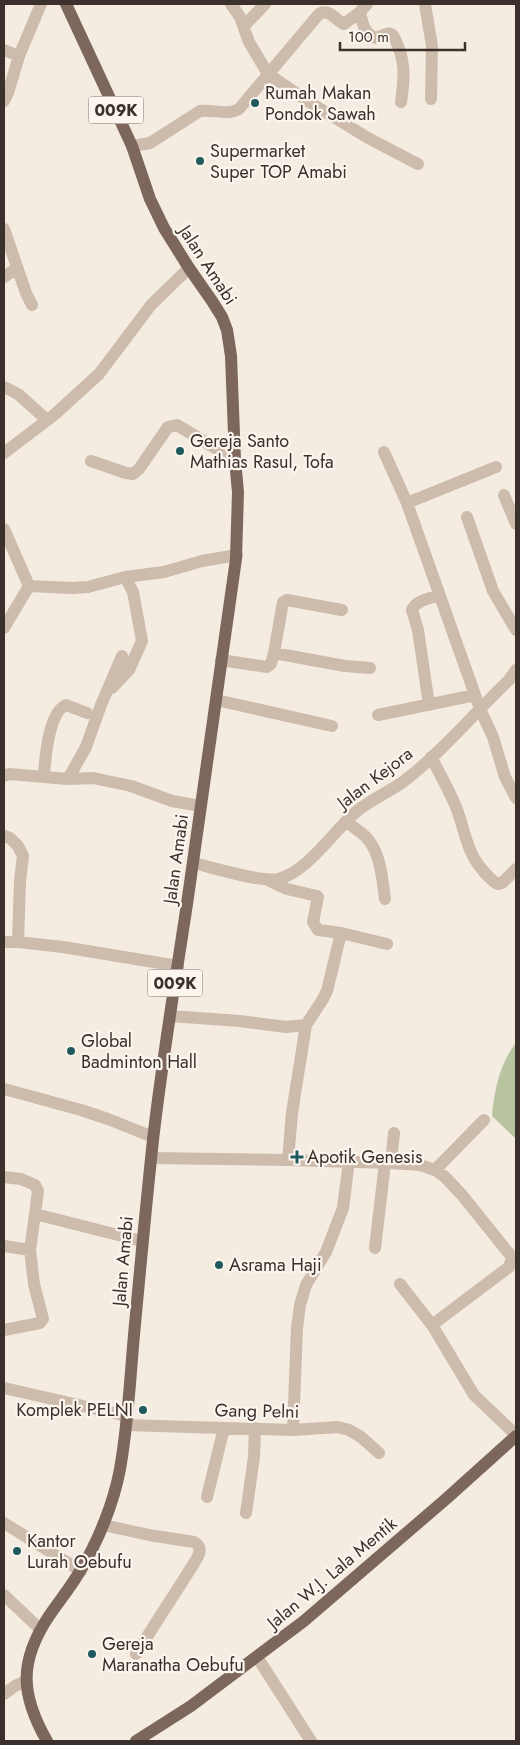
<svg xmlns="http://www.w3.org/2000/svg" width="520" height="1745" font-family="Jost,sans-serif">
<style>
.green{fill:#b8c4a0}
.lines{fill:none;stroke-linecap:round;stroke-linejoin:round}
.minor{stroke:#cdbbac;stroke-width:12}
.major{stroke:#7d675c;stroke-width:12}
.poi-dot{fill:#1f5a5e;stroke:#fbf5ee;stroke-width:2}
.labels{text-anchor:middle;stroke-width:4.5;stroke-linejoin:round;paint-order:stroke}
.shield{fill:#fbf5ee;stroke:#756b66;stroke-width:1}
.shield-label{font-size:16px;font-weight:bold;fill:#3b302b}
.poi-label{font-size:18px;fill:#3b302b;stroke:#fbf5ee;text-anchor:start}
.street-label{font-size:18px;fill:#3b302b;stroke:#fbf5ee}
</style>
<rect width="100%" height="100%" fill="#f4ebe1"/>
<path class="green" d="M516,1043V1139L492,1116C494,1091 500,1063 516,1043Z"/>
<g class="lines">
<path class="minor" d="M231,4L240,17L249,42L268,74L309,102L368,138L418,164
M425,4L432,46L431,99
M360,12C362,22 364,34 376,38C380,37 387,32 391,34C394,35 396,41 397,44C406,63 404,82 401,102
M244,26L265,4
M4,50L19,56
M4,101L8,93L19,56L41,4
M132,146L150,143L200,111C213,109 227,116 239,109L319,14C330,8 335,20 344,24L360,12L367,4
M4,229L26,293L32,305
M4,277L17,268
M4,387L18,394L47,420
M384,452L407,503L480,709L493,737L505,777L516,798
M4,453L54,415L99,374L151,305L189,268
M91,461L126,473L133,474L139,469L168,427L177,425L235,460
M504,495L516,524
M407,503L496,467
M467,517L493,591L516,630
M4,529L29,586
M4,628L29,586L73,588L88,587L125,577L164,572L202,561L237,555
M274,653L283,602L287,600L342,610
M221,660L267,667L271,664L274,653L345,666L370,668
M112,688L129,670L142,641L133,592L125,577
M216,700L332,726
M429,705L418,630L412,610C416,600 429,599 439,595
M378,715L475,695
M431,757C440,774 449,790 456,807C466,833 466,853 486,874C490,878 493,882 498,884L502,883L516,869
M4,776L9,774L68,779L93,778L131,786L172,801L201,806
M44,776C45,758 49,712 66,705L87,713
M68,779L86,747L101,705L122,656
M346,821C352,826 359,831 365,836C381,852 382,878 385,899
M4,836L10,838L18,846L23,856L20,881L18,942
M193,863C211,867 262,883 278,879C308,872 334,830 357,811C373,798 392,791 408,778C445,749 475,712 509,680L516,670
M270,881L287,889L317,896L318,897L313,922L318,930L341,933L387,944
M341,933L327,991L323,999L306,1025L292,1113L288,1160L391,1163L420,1165L435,1170L444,1176L462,1195L511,1256V1261L509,1267L432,1325
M4,942H18L63,947L178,966
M170,1016L240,1021L286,1027L306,1025
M4,1089L81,1110L108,1119L153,1137
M151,1158L288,1160
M391,1163L394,1133
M435,1170L484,1120
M4,1177L21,1179L35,1185L38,1191L35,1214L142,1241
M4,1246L30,1250
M375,1248L385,1163
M400,1284L432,1325L474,1395L516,1435
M4,1330L40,1323L43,1319L34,1284L30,1250L35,1214
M4,1388L127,1416
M126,1425L293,1430L338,1427L349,1430L361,1437L379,1453
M293,1430L297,1328L300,1305L306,1285L326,1252L343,1208L349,1161
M207,1497L224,1428
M246,1513L254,1457L255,1428
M4,1523L81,1571
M103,1525L149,1535L194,1542C206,1548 196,1560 191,1568L136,1654
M4,1595L40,1629
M259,1660L311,1741
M4,1694L15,1686L26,1681"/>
<path class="major" d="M47,1741C20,1694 19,1661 49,1616C59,1601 71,1587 80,1571C98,1542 114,1502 120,1469C128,1425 130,1379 134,1335C140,1270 146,1205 153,1140C162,1061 175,983 187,904C203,789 219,674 236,559L238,492L235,460L231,356L227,330L222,317L212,301L189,268L164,228L150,199L132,146L66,4
M136,1741L191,1706L304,1621L446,1499L516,1436"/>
</g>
<g class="poi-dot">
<circle cx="255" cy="103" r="5"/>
<circle cx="200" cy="161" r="5"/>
<circle cx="180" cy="451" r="5"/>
<circle cx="71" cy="1051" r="5"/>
<path d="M294.5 1149.5h5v5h5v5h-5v5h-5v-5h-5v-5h5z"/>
<circle cx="219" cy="1265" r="5"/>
<circle cx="143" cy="1410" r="5"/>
<circle cx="17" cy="1551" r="5"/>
<circle cx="92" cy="1654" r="5"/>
</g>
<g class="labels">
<g class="shield">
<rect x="88.5" y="96.5" width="55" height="27" rx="4"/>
<rect x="147.5" y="969.5" width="55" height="27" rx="4"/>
</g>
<g class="shield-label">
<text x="116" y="116">009K</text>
<text x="175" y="989">009K</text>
</g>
<g class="poi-label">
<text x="265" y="99">Rumah Makan<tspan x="265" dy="21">Pondok Sawah</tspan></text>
<text x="210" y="157">Supermarket<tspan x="210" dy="21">Super TOP Amabi</tspan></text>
<text x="190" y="447">Gereja Santo<tspan x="190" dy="21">Mathias Rasul, Tofa</tspan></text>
<text x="81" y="1047">Global<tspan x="81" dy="21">Badminton Hall</tspan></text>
<text x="307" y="1163">Apotik Genesis</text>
<text x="229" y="1271">Asrama Haji</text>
<text x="133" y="1416" text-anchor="end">Komplek PELNI</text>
<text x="27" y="1547">Kantor<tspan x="27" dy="21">Lurah Oebufu</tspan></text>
<text x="102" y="1650">Gereja<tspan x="102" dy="21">Maranatha Oebufu</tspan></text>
</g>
<g class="street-label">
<text transform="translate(208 265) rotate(57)" y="6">Jalan Amabi</text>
<text transform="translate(375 778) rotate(-37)" y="6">Jalan Kejora</text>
<text transform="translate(176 859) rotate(-82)" y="6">Jalan Amabi</text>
<text transform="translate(123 1261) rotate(-85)" y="6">Jalan Amabi</text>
<text transform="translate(257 1411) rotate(1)" y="6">Gang Pelni</text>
<text transform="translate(332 1573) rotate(-40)" y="6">Jalan W.J. Lala Mentik</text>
</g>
</g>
<rect width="520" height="1745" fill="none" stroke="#3b302b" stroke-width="10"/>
<path d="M340 42v8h125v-8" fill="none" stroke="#3b302b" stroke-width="2.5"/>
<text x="348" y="42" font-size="15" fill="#3b302b" stroke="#fbf5ee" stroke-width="4" paint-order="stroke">100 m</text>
</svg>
